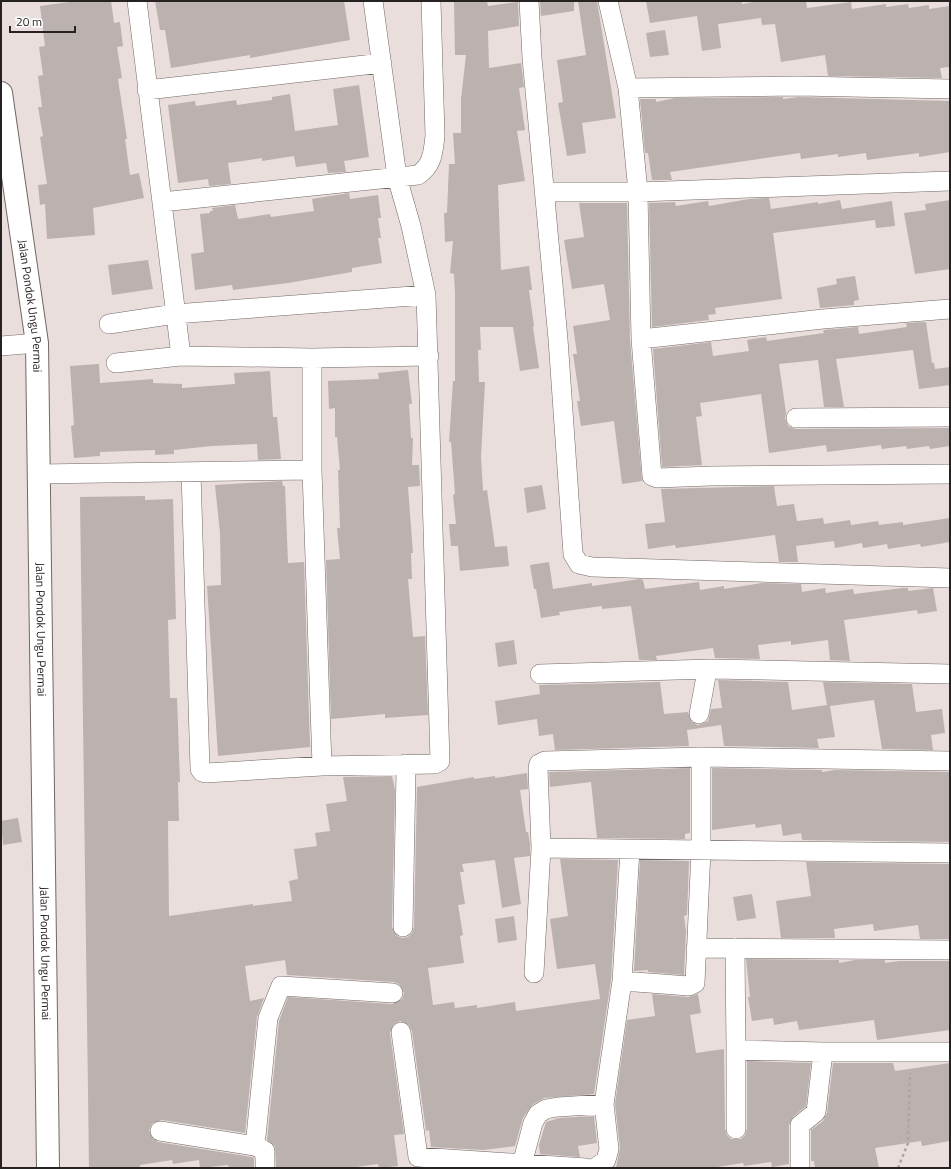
<svg xmlns="http://www.w3.org/2000/svg" width="951" height="1169" font-family="'Titillium Web',sans-serif">
<style>
.building{fill:#bbb1ae}
.lines{fill:none;stroke-linecap:round;stroke-linejoin:round}
.minor-casing{stroke:#716865;stroke-width:20}
.tertiary-casing{stroke:#716865;stroke-width:24}
.path{stroke:#ada5a2;stroke-width:2.5;stroke-dasharray:3 3;stroke-linecap:butt}
.minor{stroke:#fff;stroke-width:19}
.tertiary{stroke:#fff;stroke-width:22}
.labels{text-anchor:middle;stroke-width:3;stroke-linejoin:round;paint-order:stroke}
.street-label{font-size:12px;fill:#262221;stroke:#fff}
</style>
<rect width="100%" height="100%" fill="#e9dedb"/>
<path class="building" d="M77,1H111L114,23L120,22L123,46L117,47L122,78L118,79L127,139H125L130,175L139,173L144,198L93,208L95,235L47,239L45,204L40,205L38,185L47,184L40,137L43,136L38,107H42L38,76L43,75L39,47L45,46L40,6Z
M155,1H344L350,40L266,55L250,58V55L171,68L165,30H160Z
M454,1H487L488,6L518,2L519,26L488,31L489,68L521,63L524,87L519,88L525,130L517,131L525,181L498,185L501,270L529,266L532,290H529L534,326L533,327L539,368L520,371L513,327H480L481,350H478L479,382H485L481,457L483,491L487,490L495,547L507,546L509,566L460,571L458,546H451L449,524H456L453,495L455,494L451,442H449L453,381H455V293L454,274L450,273L453,241L445,242L444,213H447L449,164H455L453,133H461V99L466,55H455Z
M540,1H574V11L541,16Z
M578,1H597L616,118L582,123L586,153L567,156L558,103L563,102L557,60L586,55Z
M646,1H742V4L758,1H806L807,8L851,2L852,9L886,4V7L908,4L909,8L929,5V9L950,6V67L940,68L942,78L828,76L825,55L781,62L775,24L762,25L761,18L718,24L721,48L702,51L697,16L650,23Z
M665,30L669,55L650,57L646,33Z
M359,85L369,157L344,161L346,172L328,173L326,163L296,167L294,156L262,161V158L228,163L231,184L209,186L208,179L178,183L168,105L195,101L196,106L236,100L237,105L272,100V97L290,94L295,131L338,125L333,89Z
M783,97V99L799,97L950,101V152L919,157V153L867,160L866,153L838,157V154L801,159L800,153L670,172L672,180H652L648,153H645L640,99H656V102L675,98Z
M349,193L350,199L378,195L381,218H378L381,238H378L382,263L352,268V272L288,283L233,290L232,285L195,290L191,254L204,252L200,214L210,213V211H213L212,208L235,205L238,219L270,214L271,217L314,211L312,199Z
M769,198L771,209L818,202V204L840,200L842,209L892,201L895,226L876,228L875,220L773,233L782,299L715,308L716,314L708,315L709,320L652,327L649,203L675,202L676,206L708,201L709,206L749,199Z
M950,200V269L915,274L904,213L926,210L925,204Z
M579,203H627L630,340L642,481L622,484L614,421L581,426L577,401H580L573,354H577L573,326L610,320L604,284L572,289L564,240L584,237Z
M148,260L153,289L112,295L108,265Z
M855,276L859,300L854,301V305L820,308L817,288L837,284L836,279Z
M926,322L932,363H934L935,369L950,367V385L919,389L913,350L836,359L844,407H824L818,360L779,364L786,413L785,418L788,426L796,429L950,428V446L930,449L929,446L907,449L906,446L882,449L881,445L827,452L826,445L769,453L761,394L700,403L702,416L696,417L702,465L662,467L653,349L711,342L713,356L749,351L747,340L766,337L767,341L824,333L823,330L858,327L859,334L907,327L906,323Z
M99,364L100,383L153,379V383L182,384V388L235,384L234,373L270,371L273,417H277L281,459L258,460L257,444L212,446L174,450V454L155,455V450L100,452V456L74,458L71,426L74,425L70,366Z
M408,370L412,404H409L411,438H413L412,465H419L420,486L408,487L413,553H411L412,579H408L413,637L425,636L428,715L385,718V714L331,719L326,560L340,559L337,528H340L338,470H340L337,437H335V408L329,409L328,381L379,379L378,373Z
M282,481L283,486H285L288,563L304,562L310,747L218,756L207,586L221,585L220,533L215,485Z
M542,485L546,509L527,513L524,488Z
M774,486L777,506L794,504L797,521L823,518L824,524L850,520L851,525L878,521L879,525L903,522V525L950,518V542L921,547L920,544L888,549L887,544L863,548L862,543L835,548L834,541L796,546L798,562H779L775,535L700,545L676,548L675,545L648,549L645,524L665,522L661,489Z
M145,496V500L173,499L176,619L168,620L170,698H177L180,782H178L179,821H168L169,916L253,904V906L292,901L289,881L298,879L294,849L317,846L315,833L330,831L326,804L347,801L343,777L392,776L395,790L392,927L397,936L402,938L408,937L412,933L414,927L417,787L474,777V779L495,776V778L527,773L528,789L520,790L526,832H528L530,844V856L514,858L521,904L502,908L495,860L462,864L464,872H460L465,904L458,905L463,935L460,936L464,963L428,968L433,1005L454,1002L455,1008L477,1005V1008L515,1002L516,1011L600,999L595,964L557,969L550,919L568,916L560,859L618,860L611,980L594,1094L544,1098L532,1105L523,1118L515,1146L483,1150L431,1147L429,1130L426,1131L412,1031L409,1025L400,1021L394,1024L390,1033L404,1134L394,1135L398,1166L379,1168L378,1164L349,1168H276L275,1146L267,1140L279,1021L288,997L392,1004L402,999L404,993L399,984L394,982L287,975L285,960L245,966L250,1001L264,998L257,1017L245,1133L162,1120L152,1124L149,1130L153,1139L158,1142L252,1157L254,1158V1168H229L228,1165L200,1168L199,1160L173,1164L172,1160L140,1165V1168H89L80,497Z
M549,562L553,589L592,583V586L640,579L643,580L645,589L699,582L700,590L724,586V589L762,583L801,584L802,592L825,588L826,593L853,589L854,594L903,588H908V591L933,588L937,611L918,614L917,610L844,620L850,661L830,660L828,640L791,645V641L758,645L760,659L715,658L713,648L656,656L657,660H639L631,606L602,609V606L559,612L560,615L541,618L536,589H534L530,565Z
M514,640L517,664L498,667L495,643Z
M718,680L788,682L792,710L827,705L823,682L912,684L916,712L942,709L945,733L931,735L933,750L882,749L874,700L830,706L835,737L817,739L819,748L724,746L721,725L687,730L689,746L555,750L553,734L539,736L537,719L498,725L495,701L540,694L539,685L660,682L664,714L688,712L692,722L697,725L702,724L708,721L711,709L722,708Z
M690,768V833L685,834V839L597,838L591,782L550,787L549,772Z
M712,768L822,770V772L835,770L950,772V842L802,840L801,833L783,836L781,824L756,828L755,824L712,830Z
M18,818L22,842L3,845L1,821Z
M640,860L689,861L687,915L684,916L686,931L684,975L648,972V970L634,971Z
M806,862L950,864V939H920L918,925L874,931L873,924L834,929L835,938H781L776,901L811,896Z
M752,894L756,918L737,921L733,897Z
M514,916L517,940L498,943L495,919Z
M746,959L839,960V963L855,960H885V963L900,961H950V1030L877,1040L874,1020L799,1030L797,1021L774,1025L773,1018L752,1021L748,997H750Z
M652,994L688,997L698,994L701,1013L690,1015L696,1053L724,1049L725,1129L727,1135L731,1139H741L745,1135L747,1129V1061L811,1063L806,1106L793,1117L789,1125V1164L772,1167L771,1162L744,1166L743,1163L711,1168H616L620,1148L615,1104L627,1020L655,1016Z
M833,1063H893L895,1071L950,1063V1141L922,1146L921,1141L875,1148L879,1168H815L814,1161H811V1130L823,1121L827,1113Z
M594,1116L597,1143L578,1146L580,1157L540,1154L539,1145L546,1122L559,1118Z"/>
<g class="lines">
<defs>
<path id="minor" d="M137,1L181,356
M529,1L532,58L558,339L573,554L579,564L592,567L950,578
M608,1L628,88L638,192L641,339L652,476L657,478L711,476L950,474
M628,88L798,86L950,89
M147,90L382,63
M544,192H638L950,181
M162,202L418,175C433,165 433,152 435,136L431,1
M109,324L175,314L426,295
M641,339L823,319L950,309
M1,346L37,343
M312,358V470L322,766
M116,363L181,356L312,358L429,356
M796,418L950,417
M191,472L200,769L202,772L206,773L322,766L435,764L440,761L426,295L411,226L397,177L373,1
M38,474L312,470
M540,674L711,669L950,674
M699,714L707,671L711,669
M541,848L950,853
M630,850L622,981L689,986L695,983L701,850V757
M403,927L406,771L405,764
M696,948L950,950
M735,948L736,1050
M534,973L541,848L538,768L539,764L545,761L701,757L950,761
M401,1032L418,1157L586,1168
M736,1129V1050L823,1052H950
M160,1131L255,1146
M265,1168V1151L255,1146L268,1018L281,986L393,993
M521,1168L533,1123L538,1114L546,1109L558,1107L604,1104
M595,1168L606,1160L609,1149L604,1104L622,981
M800,1168V1125L816,1112L823,1052"/>
<g id="tertiary">
<path id="s1" d="M1,93L37,343L48,1168"/>
</g>
</defs>
<use href="#minor" class="minor-casing"/>
<use href="#tertiary" class="tertiary-casing"/>
<path class="path" d="M898,1168L908,1143L910,1073"/>
<use href="#minor" class="minor"/>
<use href="#tertiary" class="tertiary"/>
</g>
<g class="labels">
<g class="street-label">
<text dy="4" stroke="none"><textPath href="#s1" startOffset="215">Jalan Pondok Ungu Permai</textPath></text>
<text dy="4" stroke="none"><textPath href="#s1" startOffset="539">Jalan Pondok Ungu Permai</textPath></text>
<text dy="4" stroke="none"><textPath href="#s1" startOffset="863">Jalan Pondok Ungu Permai</textPath></text>
</g>
</g>
<rect width="951" height="1169" fill="none" stroke="#262221" stroke-width="4"/>
<path d="M10 26v6h65v-6" fill="none" stroke="#262221" stroke-width="2"/>
<text x="16" y="26" font-size="12" fill="#262221" stroke="#ffffff" stroke-width="3" paint-order="stroke">20 m</text>
</svg>
